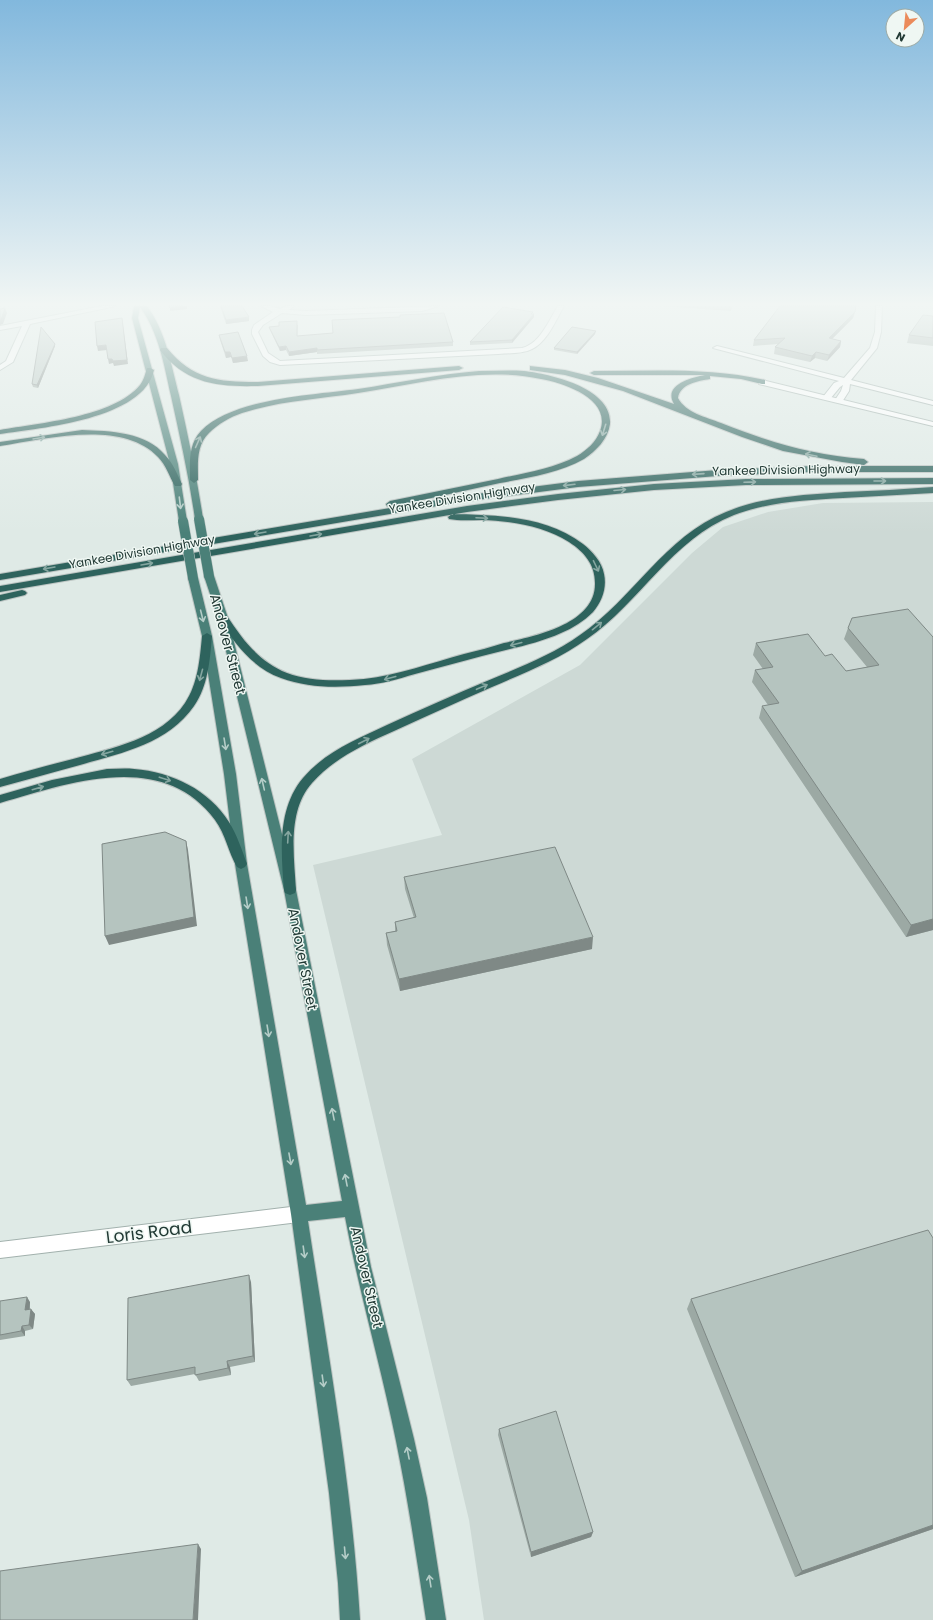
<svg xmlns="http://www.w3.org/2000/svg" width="933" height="1620" font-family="Poppins,sans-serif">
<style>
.built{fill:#cdd9d5}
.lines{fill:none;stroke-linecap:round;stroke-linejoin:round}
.minor-casing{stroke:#a2b1ad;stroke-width:2}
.tertiary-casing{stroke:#a2b1ad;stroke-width:2}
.trunk-casing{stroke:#bcc4c2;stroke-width:2}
.motorway-casing{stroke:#bcc4c2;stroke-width:2}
.minor{fill:#fff;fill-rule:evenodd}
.tertiary{fill:#fff;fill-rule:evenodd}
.trunk{fill:#4a8078;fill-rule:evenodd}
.motorway{fill:#2e635d;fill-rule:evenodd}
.trunk-bridge-casing{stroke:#bcc4c2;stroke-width:11;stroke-linecap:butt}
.trunk-bridge{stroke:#4a8078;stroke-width:10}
.wall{fill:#9ca9a4}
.shaded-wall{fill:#7f8986}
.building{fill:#b5c4bf;stroke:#7f8986}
.oneway{stroke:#85a6a0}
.oneway2{stroke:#b5cdc8}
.labels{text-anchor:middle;stroke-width:3;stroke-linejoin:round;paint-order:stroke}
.far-street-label{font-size:12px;fill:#213934;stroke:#eff7f3}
.street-label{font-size:14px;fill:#213934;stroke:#eff7f3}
.near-street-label{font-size:17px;fill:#213934;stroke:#eff7f3}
</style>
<rect width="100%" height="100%" fill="#dfeae6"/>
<path class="built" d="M933,502V1620H484L469,1520L313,865L442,835L412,759L580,665L692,553L723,527L768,512L823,503Z"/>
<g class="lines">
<defs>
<path id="minor" d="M102,306H116L30,324L13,362L0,370V365L6,361L22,326L0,330V326Z
M261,306H270L280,309L286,306H294L289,310L306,311L439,306L422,311L306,315L282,313L263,325L258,332L268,353L280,361L522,348C540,344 549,320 558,306H564C556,320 547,342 532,349C522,354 509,353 498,354L280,365L270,362L263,356L252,334V330L254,325L273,312Z
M876,306H882L881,332L877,348L851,380L933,401V405L850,384L849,391L842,402H836L835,400L841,391L843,385L840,387L830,399H824L823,397L834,383L839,381L713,348L717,346L844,378L870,348L875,332Z
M299,1206L305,1208L307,1214L305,1220L299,1222L0,1258V1242Z"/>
<path id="tertiary" d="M759,380H762L933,422V426L759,384Z"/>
<path id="trunk" d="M134,306H147C166,332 171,364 179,395C188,436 197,477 203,519L202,521L199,522L195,519C189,477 180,437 171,396C164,365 159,333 140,307L138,318L178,464L187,521L183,524L179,521L170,464L132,318Z
M209,573L214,576L228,618L296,890L371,1267L414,1439L427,1498L446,1620H426C417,1560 408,1500 396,1441C381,1366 359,1292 345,1217L308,1221C328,1353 352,1486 360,1620H340L338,1583L329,1493L291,1214L235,864L224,774L202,636L188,578L193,575L198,578L212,636L236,774L247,864L306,1205L342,1201L284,890L218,618L204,576Z"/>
<path id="motorway" d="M161,348H167C193,380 219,382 258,382L459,366L463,368L459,370L258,386C218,387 186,384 160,350Z
M530,366L565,370L598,378L674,404C663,385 690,378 705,375H594L590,373L594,371C651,371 709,367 765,380V384H762L741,379L710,376V379C698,381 680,384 678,398C686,413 706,417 721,423C769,442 812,455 864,459L868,462L864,465L842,462L783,451L742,437L623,391L565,375L530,370Z
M147,368H150L154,370C144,419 41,428 0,434V430C39,423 114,417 140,385C144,380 145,374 147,368Z
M479,371C494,371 509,370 524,371C550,374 613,388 610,424C608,439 596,451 584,459C559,473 527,478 500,483C463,491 427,499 390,507L387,506L386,504L390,501C426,494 462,486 498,479C524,473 553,469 577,456C587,450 596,442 600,431C612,399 564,383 541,379C481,366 417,384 358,393C319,399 279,401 242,413C230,417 218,424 209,433C196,446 198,463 198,480L194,483L190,480C190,462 188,445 201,431C233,398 314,395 358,389C398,383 438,374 479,371Z
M82,430C110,431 146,432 165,455C173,463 177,474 182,484L181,486H175C169,476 166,465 158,457C122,419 45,439 0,446V442Z
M812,466H933V472H812L718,476L578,487L461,502L0,580V574L461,496L578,481L718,470Z
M933,478V484L746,485L654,490L558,500L467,512L0,592V586L467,506L558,494L654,484L746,479Z
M933,487V493C903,495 873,496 843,498C806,500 768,502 734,515C672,539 640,603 587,639C558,660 524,673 492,687C459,701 427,716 394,731C365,744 334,758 312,783C287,811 294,856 296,890L295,893L290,895L285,893L284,890C281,852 277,809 303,778C325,752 357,739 387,725C420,710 453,695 487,681C518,668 552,655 580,635C633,599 665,536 726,512C764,496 805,495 845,492C875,491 904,489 933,487Z
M452,514C496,515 546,516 583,544C592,551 602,562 604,574C607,588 602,601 593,612C584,621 573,628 561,633C537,644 508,649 482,656C460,662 437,668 415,674C398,679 382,684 365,685C337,688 308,688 281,678C251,667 235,643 218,618L223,615L227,616C243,640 258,661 287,673C311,682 339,681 364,679C398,675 431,663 464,654C477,651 491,647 504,643C535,636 596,624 595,583C595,564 584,552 569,542C544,526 511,521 482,520C471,520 459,521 449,519L448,517Z
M22,590L25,591L27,593L25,595L0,601V595Z
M207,633L212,636C210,660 208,686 194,706C168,744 121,753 80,765C53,772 27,780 0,787V779C24,772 49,765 73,759C112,748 161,739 185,703C198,684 200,658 202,636Z
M107,769C116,769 125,768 134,769C172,772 209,790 229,822C237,835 242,850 247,864L245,867L241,869L237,867C228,852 226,835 215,820C162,749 70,783 0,803V795L52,780Z"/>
</defs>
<use href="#minor" class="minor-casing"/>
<use href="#tertiary" class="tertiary-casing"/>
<use href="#trunk" class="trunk-casing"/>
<use href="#motorway" class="motorway-casing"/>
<use href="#minor" class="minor"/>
<use href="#tertiary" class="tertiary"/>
<use href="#trunk" class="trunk"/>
<use href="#motorway" class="motorway"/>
<defs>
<path id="trunk-bridge" d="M199,519L209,576
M183,521L193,578"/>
</defs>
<use href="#trunk-bridge" class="trunk-bridge-casing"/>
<use href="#trunk-bridge" class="trunk-bridge"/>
</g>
<path class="wall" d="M220,306H242L249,317V321L226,324Z
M663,306H732L731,311Z
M769,306H856L853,318L832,339L841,341L840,347L827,361L815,358L810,362L774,354L775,347L778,344L753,346L754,340L779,307Z
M533,314H534V317L512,343L470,345V342Z
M933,316V346L907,343L909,335Z
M298,325L297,336L453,342V346L317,354V352L289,356L286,350L280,351L270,330L269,327Z
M595,334L577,354L554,350V348Z
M219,335L248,361L233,363L231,357L226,358L220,340Z
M55,344V346L38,388L33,387L32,384Z
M848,628L933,637V930L906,937L759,718L762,706L768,705L752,682L755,670L763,669L753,655L756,643L825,656L846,671L867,667L844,639Z
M404,877L592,949L400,991L387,945L386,933L395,931V922L414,918L405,889Z
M933,1238V1529L795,1577L687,1309L691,1299Z
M251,1282L255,1362L230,1367L231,1375L199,1381L195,1374L131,1386L127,1380Z
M0,1301L30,1302V1309L35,1314L33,1329L25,1331V1336L0,1340Z
M499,1429L593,1532L591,1537L531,1557L498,1435Z"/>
<path class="shaded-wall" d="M183,306H187V309L170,311V308Z
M5,308L7,313L3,324L0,325V320Z
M855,312L853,318L827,344L829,338Z
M534,314V317L512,343V340Z
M249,317V321L226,324V320Z
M122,318L128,364L114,366L113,363L109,364L108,359Z
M596,331L595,334L577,354V352Z
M841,341L840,347L827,361L829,355Z
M55,344V346L38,388L37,385Z
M106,345L107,350L98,351L97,346Z
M286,346V350L280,351L279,347Z
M317,348V352L289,356V352Z
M225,352H230L231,357L226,358Z
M816,352L815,358L810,362L812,356Z
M247,356L248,361L233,363L232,358Z
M186,841L188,850L197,926L109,945L105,936Z
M933,919V930L906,937L911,925Z
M593,937L592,949L400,991L399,979Z
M249,1275L251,1282L255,1362L253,1356Z
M27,1297L30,1302L29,1314L25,1310Z
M31,1309L35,1314L33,1329L29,1325Z
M22,1326L25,1331V1336L21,1331Z
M227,1361L230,1367L231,1375L228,1368Z
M933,1525V1529L795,1577L802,1571Z
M593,1532L591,1537L531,1557V1552Z
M198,1544L201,1549L198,1620H193Z"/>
<path class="building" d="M169,306H183L170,308Z
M221,306H242L249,317L226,320Z
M780,306H856L855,312L829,338L841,341L829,355L816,352L812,356L775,347L785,338L754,340Z
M503,307L533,312L531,314H534L512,340L470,342Z
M5,308L1,320H0V309Z
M444,313L453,342L317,350V348L289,352L286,346L279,347L269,327L279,326V322L297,321V336L333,333L332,320L400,317V315Z
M923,315L933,316V338L909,335Z
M122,318L127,360L113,361L112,359H108L106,345L97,346L95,322Z
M41,327L55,344L37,385L32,384Z
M572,327L596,331L577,352L554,348Z
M238,332L247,356L232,358L230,352H225L219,335Z
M908,609L933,637V919L911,925L762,706L779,703L755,670L773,667L756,643L808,634L825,656L832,654L846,671L879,665L848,628L852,618Z
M165,832L186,841L194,917L105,936L102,844Z
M555,847L593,937L399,979L386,933L397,931L395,922L416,917L404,877Z
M928,1230L933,1238V1525L802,1571L691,1299Z
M249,1275L253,1356L227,1361L228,1368L195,1375V1367L127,1380L128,1298Z
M27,1297L25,1310L31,1309L29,1325L22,1326L21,1331L0,1335V1301Z
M556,1411L593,1532L531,1552L499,1429Z
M198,1544L193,1620H0V1571Z"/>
<defs><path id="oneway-shaft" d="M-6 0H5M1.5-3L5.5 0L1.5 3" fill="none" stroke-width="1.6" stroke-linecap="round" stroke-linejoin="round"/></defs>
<g class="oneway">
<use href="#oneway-shaft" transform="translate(604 430) rotate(107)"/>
<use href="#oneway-shaft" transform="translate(39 438) rotate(-9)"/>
<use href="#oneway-shaft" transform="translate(198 442) rotate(-66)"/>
<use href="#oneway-shaft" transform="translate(811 455) rotate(-168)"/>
<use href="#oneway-shaft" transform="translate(698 474) rotate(176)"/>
<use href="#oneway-shaft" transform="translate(880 481)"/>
<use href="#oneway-shaft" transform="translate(750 482) rotate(-2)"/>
<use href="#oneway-shaft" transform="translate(569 485) rotate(173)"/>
<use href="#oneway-shaft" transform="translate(620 490) rotate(-5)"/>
<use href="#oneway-shaft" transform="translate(482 518) rotate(3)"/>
<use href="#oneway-shaft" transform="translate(260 533) rotate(170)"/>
<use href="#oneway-shaft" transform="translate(316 535) rotate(-10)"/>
<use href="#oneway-shaft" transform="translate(147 564) rotate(-10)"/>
<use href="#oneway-shaft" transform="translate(596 566) rotate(64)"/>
<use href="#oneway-shaft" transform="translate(49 568) rotate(170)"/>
<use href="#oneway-shaft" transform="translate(597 626) rotate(-39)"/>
<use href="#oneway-shaft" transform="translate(516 644) rotate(165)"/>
<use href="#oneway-shaft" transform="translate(201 675) rotate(105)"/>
<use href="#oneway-shaft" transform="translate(390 678) rotate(165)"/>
<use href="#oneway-shaft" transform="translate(482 687) rotate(-23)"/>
<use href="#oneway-shaft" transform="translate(364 741) rotate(-27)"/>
<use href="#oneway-shaft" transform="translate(107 753) rotate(164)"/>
<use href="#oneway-shaft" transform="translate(165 779) rotate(18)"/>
<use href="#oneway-shaft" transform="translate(38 788) rotate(-16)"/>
<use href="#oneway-shaft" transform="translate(288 837) rotate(-87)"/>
</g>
<g class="oneway2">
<use href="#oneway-shaft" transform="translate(180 503) rotate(83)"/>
<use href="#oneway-shaft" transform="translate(202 616) rotate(76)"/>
<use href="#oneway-shaft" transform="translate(225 744) rotate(81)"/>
<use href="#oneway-shaft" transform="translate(263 784) rotate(-103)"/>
<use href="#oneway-shaft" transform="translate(247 903) rotate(81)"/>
<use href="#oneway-shaft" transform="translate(268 1031) rotate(81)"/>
<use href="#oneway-shaft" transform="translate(333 1114) rotate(-101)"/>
<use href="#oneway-shaft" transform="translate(290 1159) rotate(80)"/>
<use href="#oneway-shaft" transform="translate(346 1180) rotate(-101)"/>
<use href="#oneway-shaft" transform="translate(304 1252) rotate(82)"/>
<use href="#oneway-shaft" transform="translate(323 1381) rotate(82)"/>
<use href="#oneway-shaft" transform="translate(408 1453) rotate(-101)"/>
<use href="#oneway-shaft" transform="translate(345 1553) rotate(85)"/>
<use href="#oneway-shaft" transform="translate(430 1581) rotate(-99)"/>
</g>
<linearGradient id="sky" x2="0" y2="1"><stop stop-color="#82b8dd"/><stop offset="0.57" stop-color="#f1f6f4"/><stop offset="1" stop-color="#f1f6f4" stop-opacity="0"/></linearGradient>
<rect width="933" height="533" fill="url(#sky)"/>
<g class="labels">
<g class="far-street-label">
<text transform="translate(786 470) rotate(-1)" y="4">Yankee Division Highway</text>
<text transform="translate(462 498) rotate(-9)" y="4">Yankee Division Highway</text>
<text transform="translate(142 552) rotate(-10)" y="4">Yankee Division Highway</text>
</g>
<g class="street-label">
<text transform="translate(228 644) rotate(75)" y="5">Andover Street</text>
<text transform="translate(303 959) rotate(79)" y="5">Andover Street</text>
<text transform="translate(367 1277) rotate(77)" y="5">Andover Street</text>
</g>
<g class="near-street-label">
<text transform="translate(149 1232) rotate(-7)" y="6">Loris Road</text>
</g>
</g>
<g transform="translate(905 28) rotate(207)"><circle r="19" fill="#eff7f3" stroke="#9daba7"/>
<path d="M0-3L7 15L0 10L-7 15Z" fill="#eb8b5b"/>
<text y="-6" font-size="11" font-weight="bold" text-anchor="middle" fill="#213934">N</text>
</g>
</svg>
